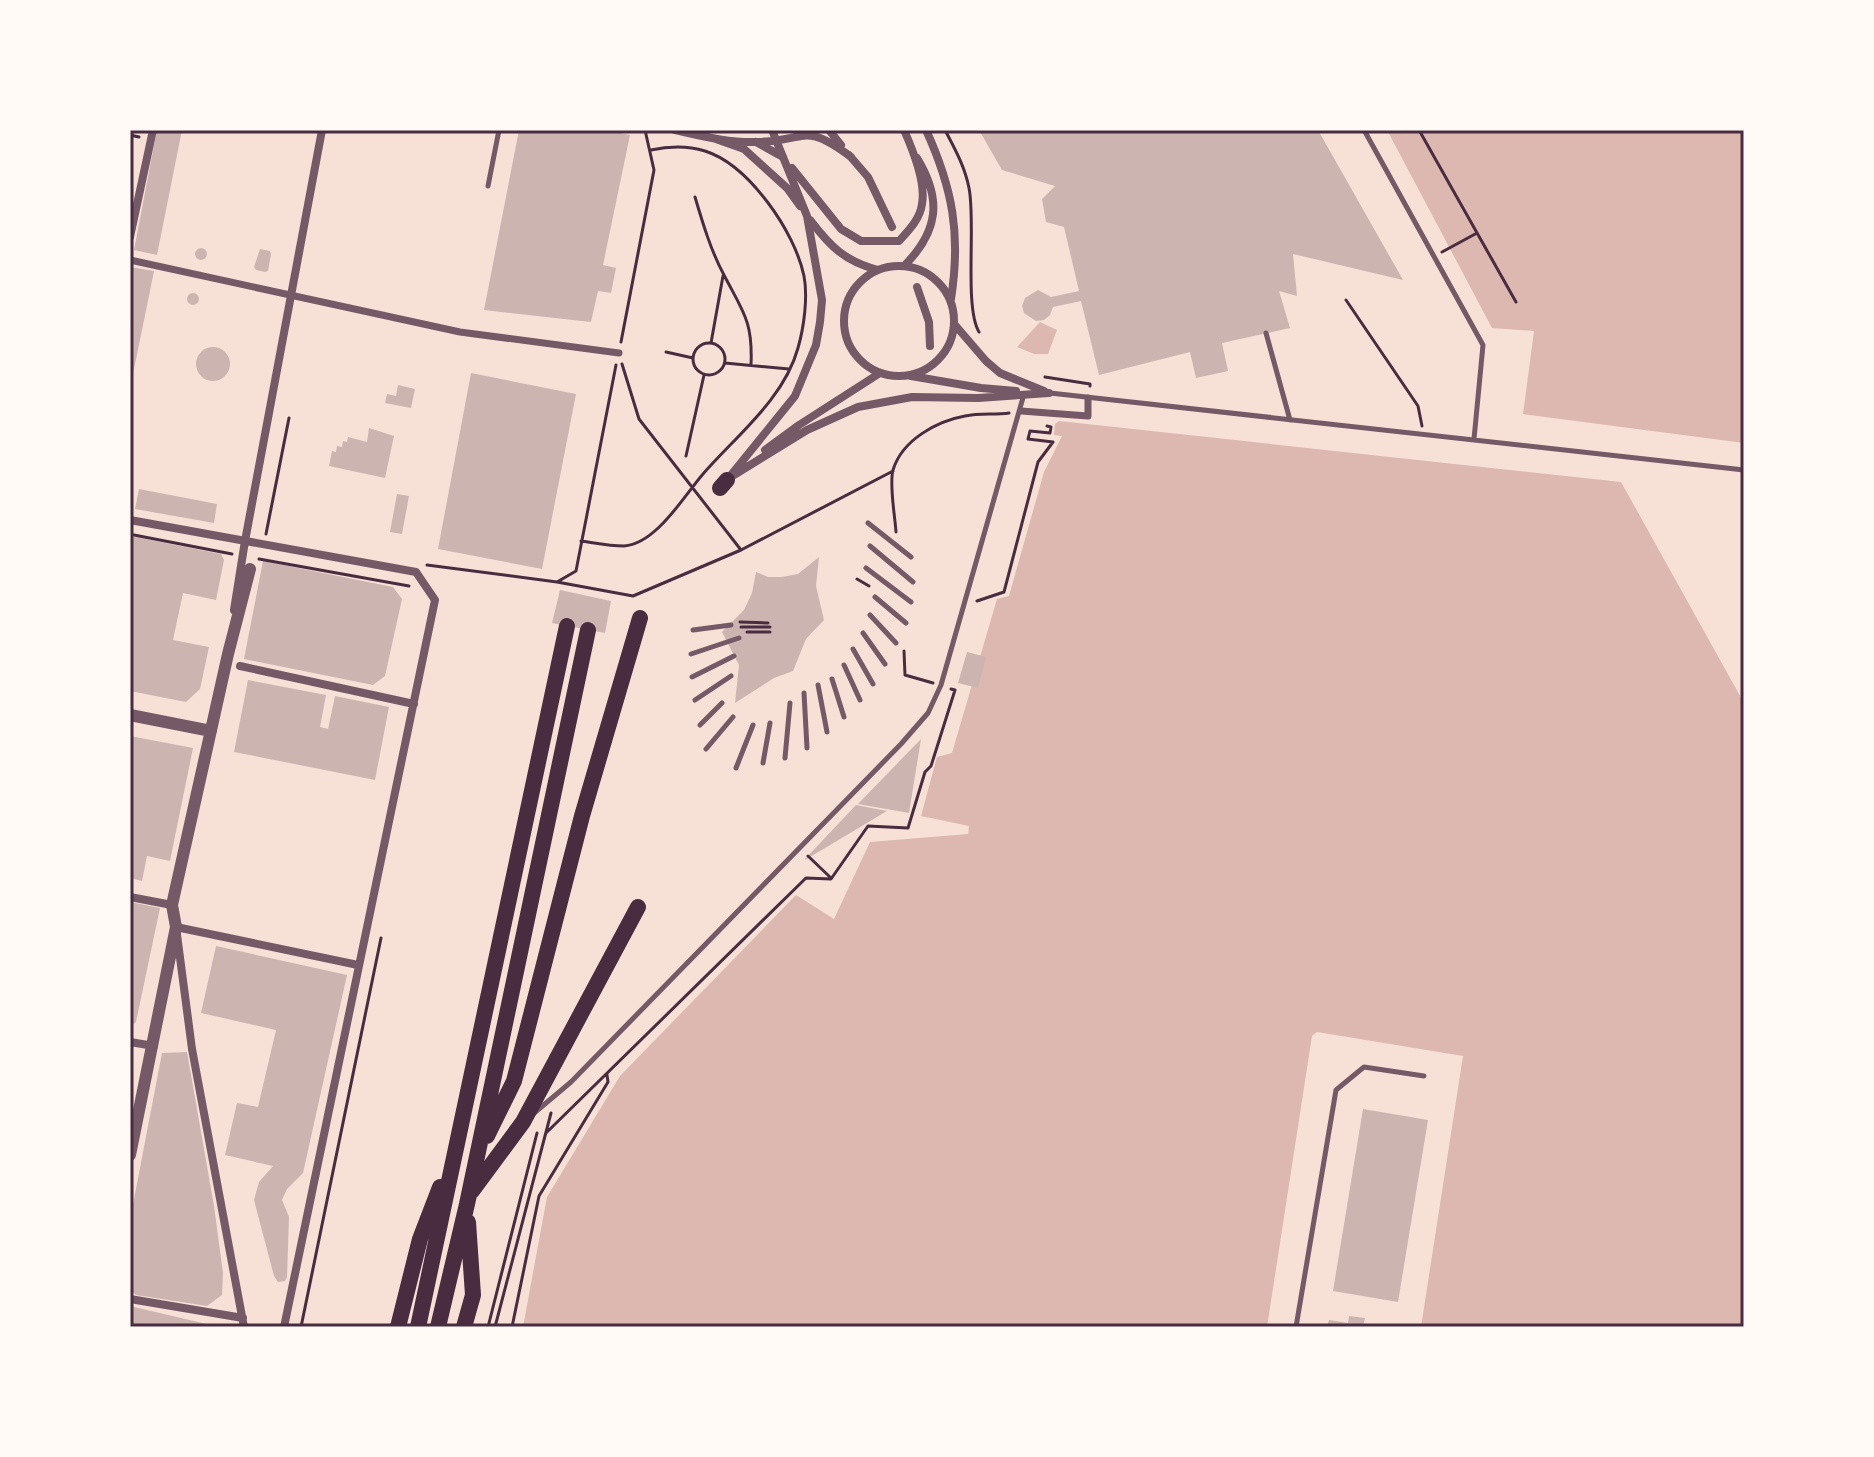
<svg xmlns="http://www.w3.org/2000/svg" width="1874" height="1457" font-family="Spectral,serif">
<style>
.water{fill:#dcb8b0}
.building{fill:#ccb4b1}
.lines{fill:none;stroke-linecap:round;stroke-linejoin:round}
.path{stroke:#4a2c40;stroke-width:3}
.service{stroke:#755966;stroke-width:5}
.pedestrian{stroke:#755966;stroke-width:7}
.minor{stroke:#755966;stroke-width:8}
.tertiary{stroke:#755966;stroke-width:12}
.trunk{stroke:#4a2c40;stroke-width:16}
.neatline{fill:none;stroke:#4a2c40;stroke-width:3}
</style>
<rect width="100%" height="100%" fill="#f7e1d7"/>
<path class="water" d="M1387,130H1744V443L1523,414L1534,331L1492,328Z
M1040,322L1057,330L1048,354H1034L1017,347Z
M1059,421L1621,482L1744,703V1327H1421L1463,1056L1317,1032L1312,1036L1267,1327H523L547,1197L620,1076L796,895L834,919L870,842L968,834L969,826L921,816L937,757L952,753L997,599L1009,596L1044,472L1062,436L1054,435L1055,424Z"/>
<path class="building" d="M157,130H182L157,255L134,250Z
M519,130H604L630,135L603,265L616,268L611,293L598,291L591,322L484,310Z
M979,130H1318L1403,280L1293,254L1297,296L1279,291L1290,328L1222,343L1228,371L1196,378L1190,352L1099,375L1081,301L1053,307L1050,315L1044,320L1036,321L1024,313L1022,306L1025,298L1038,290L1051,297L1079,291L1064,227L1046,222L1042,199L1055,186L1002,170Z
M195 254a6 6 0 1 1 12 0a6 6 0 1 1-12 0Z
M260,249L270,251L271,254L268,271L265,272L256,270L254,267Z
M130,267L154,271L131,384H130Z
M187 299a6 6 0 1 1 12 0a6 6 0 1 1-12 0Z
M196 364a17 17 0 1 1 34 0a17 17 0 1 1-34 0Z
M471,373L576,394L542,569L438,549Z
M398,385L415,389L411,408L385,403L387,394L396,396Z
M369,428L394,436L385,478L329,466L332,451L336,452L337,446L342,447L343,441L347,442L348,437L367,442Z
M139,489L217,504L214,523L135,509Z
M397,494L409,496L402,534L390,532Z
M130,536L221,554L224,560L216,600L183,593L173,640L209,647L200,689L186,702L130,691Z
M819,557L816,586L824,620L806,639L793,671L774,678L735,703L739,665L722,632L744,610L752,593L756,572L768,577H782L798,574Z
M263,561L393,587L402,599L385,676L373,685L244,659Z
M560,590L611,601L605,633L552,623Z
M967,652L986,657L978,688L958,683Z
M248,680L326,695L320,727L328,729L335,696L389,707L375,780L234,752Z
M130,736L193,748L170,861L147,856L142,881L130,878Z
M921,739L909,813L858,804Z
M856,805L887,811L805,860V859Z
M130,902L160,908L136,1022L130,1027Z
M216,946L347,975L303,1173L287,1189L282,1200L289,1217L287,1277L285,1281L278,1282L274,1276L254,1200L259,1182L273,1166L225,1155L237,1103L258,1107L276,1030L201,1013Z
M187,1052L214,1206L223,1273L222,1295L207,1306L136,1295L130,1290V1220L162,1053Z
M1363,1109L1428,1120L1398,1302L1333,1291Z
M130,1306L215,1326L214,1327H130Z
M1349,1316L1365,1318L1363,1327H1327L1329,1320L1348,1323Z"/>
<g class="lines">
<path class="path" d="M945,130C955,149 965,167 969,188C976,222 964,307 979,332
M1419,130L1516,302
M130,135L139,137
M695,197C703,224 711,251 724,275C743,312 753,321 751,365
M1442,252L1477,233
M1346,300L1418,406L1422,426
M621,342L654,170L645,130
M693 359a16 16 0 1 1 32 0a16 16 0 1 1-32 0Z
M711,343L723,276
M666,352L693,358
M725,363L789,369
M622,364L639,419L741,550
M1045,377L1090,384V386
M686,456L704,375
M896,532C895,516 889,484 893,470C902,440 937,421 965,416C980,413 995,415 1009,413
M266,534L289,418
M134,535L232,554
M581,541C595,543 610,546 624,546C656,544 684,496 703,474C736,436 784,399 798,348C804,327 808,297 804,276C795,232 749,165 705,151C686,145 669,146 651,150
M259,559L409,586
M427,565L557,582L633,596L741,550L893,471
M857,579L869,586
M557,582L576,571L616,365
M977,601L1004,592L1038,462L1053,442L1028,439L1030,431L1050,433L1051,427L1047,426
M740,622L768,623
M741,627H770
M747,632H770
M904,651L905,675L933,683
M808,856L831,878
M546,1133L806,878L831,879L868,826L908,828L925,772L931,766L955,690L951,689
M301,1327L381,938
M488,1327L537,1133
M495,1327L551,1113
M512,1327L539,1196L608,1082L607,1075"/>
<path class="service" d="M1364,130L1483,345L1474,439
M488,186L499,130
M1266,333L1290,420
M1050,393L1744,470
M868,523L911,557
M870,546L913,582
M866,568L911,602
M875,597L906,623
M870,615L896,643
M693,630L731,625
M863,633L885,664
M853,649L873,684
M691,654L739,638
M844,665L860,700
M692,677L734,656
M832,679L844,717
M818,685L827,732
M804,693L807,748
M695,700L731,676
M700,725L722,703
M706,749L733,717
M785,758L790,703
M763,763L770,723
M736,768L753,725
M533,1114L571,1082L901,744L928,713L941,685L1024,394
M1296,1327L1336,1090L1364,1067L1424,1076"/>
<path class="pedestrian" d="M130,260L460,332L619,353
M1021,411L1088,416V398"/>
<path class="minor" d="M675,130C702,136 729,143 757,142C807,141 803,121 851,157
M829,130L841,145
M926,130C953,189 961,235 951,299
M713,138L744,149L787,188L800,206
M756,142L783,157
M849,155L868,177L892,227
M792,168L841,229L861,241H899C909,230 920,219 922,204C926,183 912,148 904,130
M810,220C830,246 844,261 878,270
M130,237L153,130
M844 321a55 55 0 1 1 110 0a55 55 0 1 1-110 0Z
M904,266C939,231 942,199 917,158
M917,287L929,322L930,346
M955,325L986,361L1000,373L1044,391
M911,376L981,388L1016,391
M765,450L799,425L880,373
M734,475L807,430L858,407L912,397L978,398L1049,393
M727,480L795,396L816,345L820,322L822,300L807,216L772,130
M130,520L416,572L435,600L284,1327
M234,610L245,541L322,130
M240,666L414,704
M130,897L172,905
M130,1042L154,1046
M130,1299L243,1318
M244,1327L192,1049L176,927L358,965"/>
<path class="tertiary" d="M130,715L211,731
M130,1155L176,927L172,905L228,654L250,569"/>
<path class="trunk" d="M720,488L727,480
M487,1136L514,1081L582,816L640,618
M472,1191L523,1122L638,907
M398,1327L420,1239L440,1187
M418,1327L567,626
M438,1327L467,1204L588,630
M464,1327L473,1295L468,1222"/>
</g>
<rect width="1874" height="1457" fill="none" stroke="#fffaf5" stroke-width="264"/>
<rect x="132" y="132" width="1610" height="1193" class="neatline"/>
</svg>
